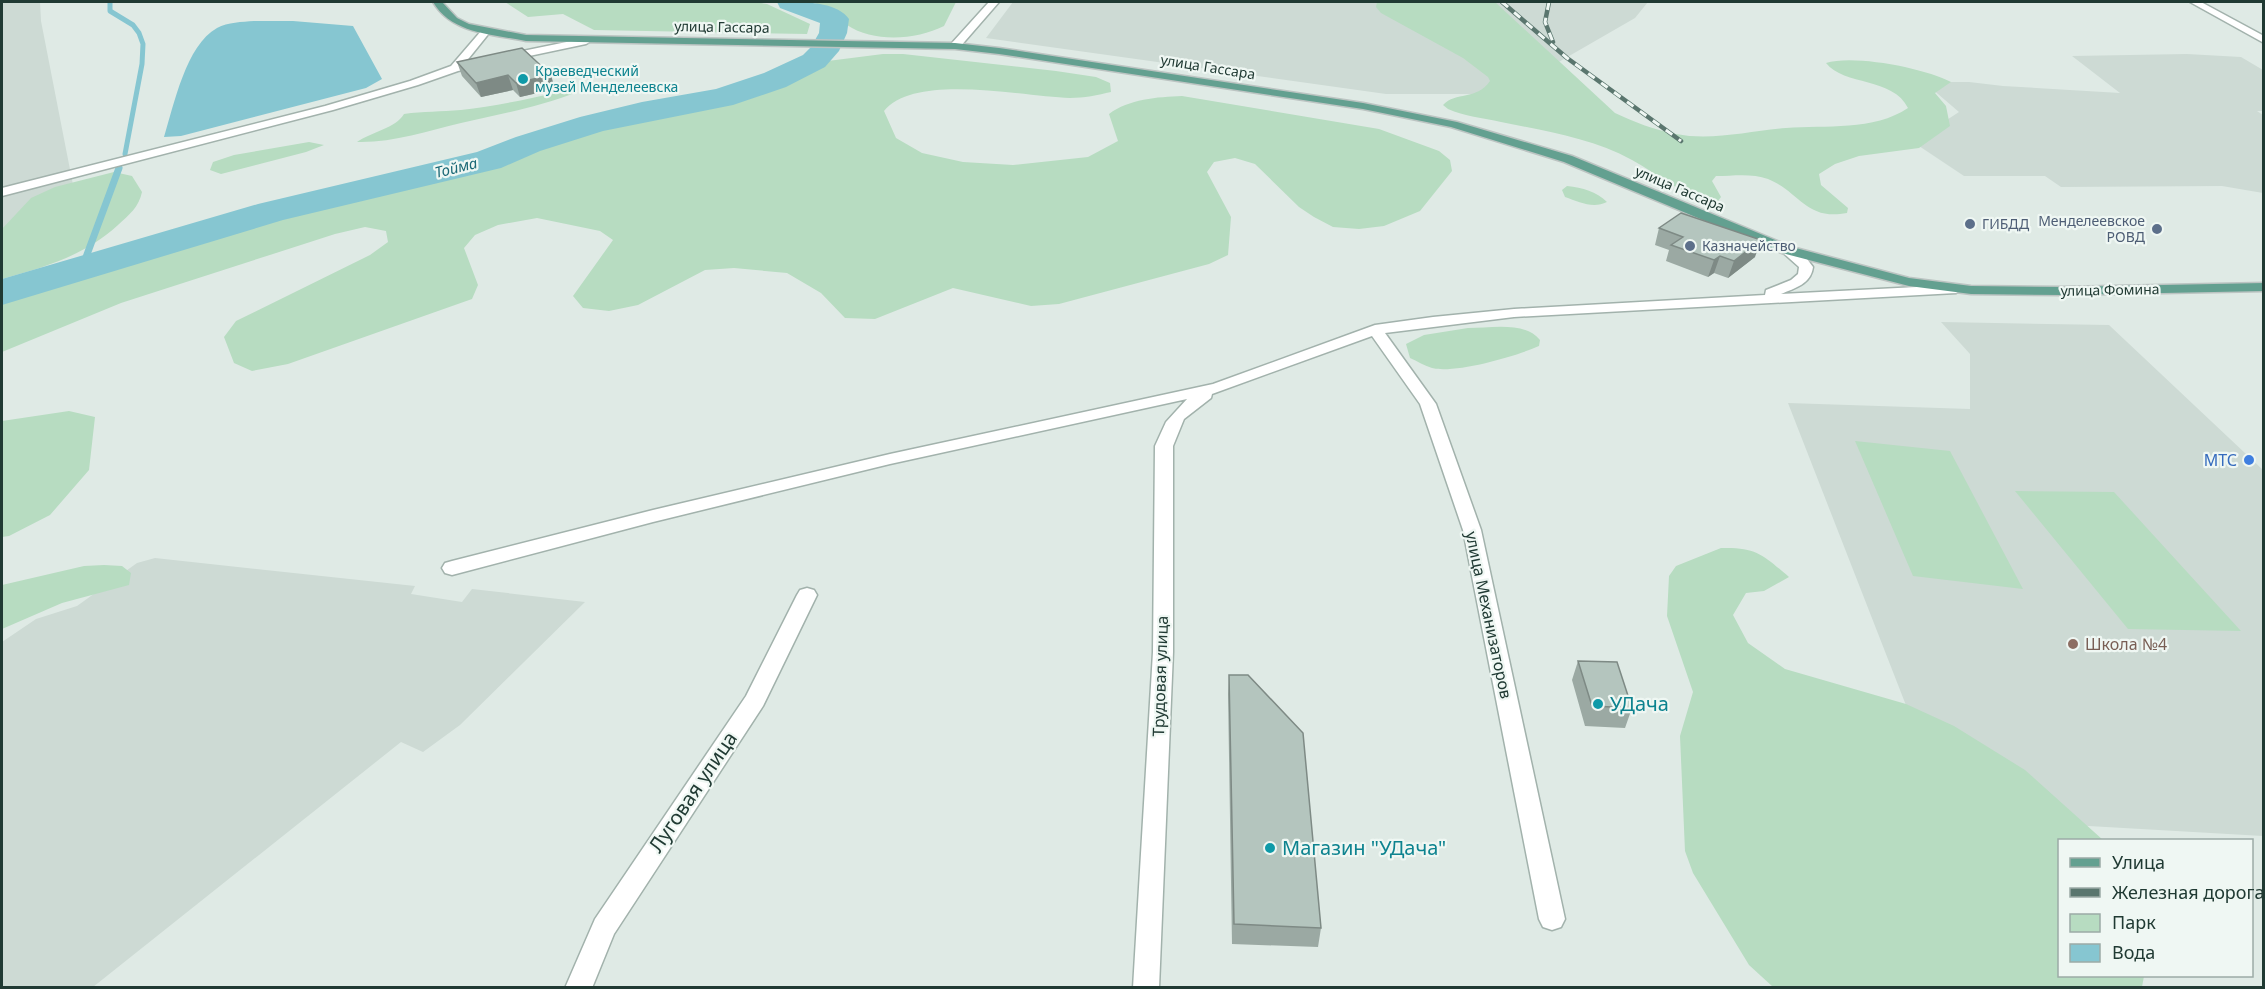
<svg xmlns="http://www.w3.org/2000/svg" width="2265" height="989" font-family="'Noto Sans',sans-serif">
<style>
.built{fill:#cddad4}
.green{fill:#b7dcc1}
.water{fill:#86c6d1}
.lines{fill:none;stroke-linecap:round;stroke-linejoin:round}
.stream-far1{stroke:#86c6d1;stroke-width:5}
.stream{stroke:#86c6d1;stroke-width:7}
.river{fill:#86c6d1;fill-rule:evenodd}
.minor-casing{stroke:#a2b2ac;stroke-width:3}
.major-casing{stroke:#bcc4c2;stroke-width:3}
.minor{fill:#fff;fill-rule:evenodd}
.major{fill:#63a090;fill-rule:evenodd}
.rail-casing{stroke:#5a766e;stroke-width:4.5}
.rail{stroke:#eff7f3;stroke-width:3;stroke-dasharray:8;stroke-linecap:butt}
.wall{fill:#9ba9a3}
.shaded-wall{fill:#7e8a85}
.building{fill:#b4c5be;stroke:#7e8a85;stroke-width:1.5}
.culture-dot{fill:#0f9aa8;stroke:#eff7f3;stroke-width:2}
.service-dot{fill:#5c6f8a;stroke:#eff7f3;stroke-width:2}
.shop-dot{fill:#3f7fe0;stroke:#eff7f3;stroke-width:2}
.education-dot{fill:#8d6e63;stroke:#eff7f3;stroke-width:2}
.labels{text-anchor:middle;stroke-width:4.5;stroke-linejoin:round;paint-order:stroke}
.far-street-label{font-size:14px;fill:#203a33;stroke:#eff7f3}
.far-culture-label{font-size:14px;fill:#0d838f;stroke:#eff7f3;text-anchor:start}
.far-service-label{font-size:14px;fill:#4e5e75;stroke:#eff7f3;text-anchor:start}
.far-water-label{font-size:15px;font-style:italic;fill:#1a6876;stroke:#eff7f3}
.shop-label{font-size:16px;fill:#366cbe;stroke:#eff7f3;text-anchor:end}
.street-label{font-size:16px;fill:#203a33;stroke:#eff7f3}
.education-label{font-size:16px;fill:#785e54;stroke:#eff7f3;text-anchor:start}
.near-culture-label{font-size:20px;fill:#0d838f;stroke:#eff7f3;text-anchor:start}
.near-street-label{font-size:20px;fill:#203a33;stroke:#eff7f3}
</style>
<rect width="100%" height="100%" fill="#dfeae5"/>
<path class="built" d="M2,2H40L41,21L82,231L2,254Z
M1013,2H1648L1635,18L1503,94H1386L986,38Z
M2187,54L2241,57L2263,70V111H2257L2263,115V193L2222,186L2061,187L2045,176H1964L1913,142L1959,112L1924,82H1969L2003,86L2120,93L2072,56Z
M1941,322L2109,325L2263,470V836L1950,818L1788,403L1970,409V354Z
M155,558L415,586L411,594L462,602L472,589L585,602L460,725L423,752L401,742L93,987L2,988V642L36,619L77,606L137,563Z"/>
<path class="green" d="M505,2H755L767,4L810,24L807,34L594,30L563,14L528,17Z
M812,2H956L944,26C916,40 874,43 847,25C835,16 826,7 812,2Z
M1377,2H1495L1615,113C1634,122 1655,130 1676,134C1711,141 1751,131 1786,128C1825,125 1874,131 1908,108C1893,77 1844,86 1826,63C1853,54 1925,68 1951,82L1935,93L1946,106L1950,126L1919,148L1859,156L1835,164L1819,174L1821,185L1848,208L1847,213C1806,221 1800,192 1768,179C1752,173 1733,176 1716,176L1712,181L1721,197L1718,201C1685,199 1660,175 1632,160C1592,138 1545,131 1501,122C1483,118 1464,116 1448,109L1443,105C1456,91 1476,101 1490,81L1488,77L1463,58L1381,13L1376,7Z
M883,54H903L1056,71L1096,77L1110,83L1111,92C1098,95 1084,98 1070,98C1024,97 915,72 884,111L896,138L922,153L963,162L1013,165L1088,157L1118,141L1109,114C1129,99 1157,97 1182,96L1379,129L1439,151L1450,160L1452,171L1420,211L1384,226L1359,229L1333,227L1314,217L1299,207L1255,164L1235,158L1214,162L1207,172L1231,217L1228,255L1209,264L1059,304L1031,306L953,288L875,319L845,318L821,293L787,273L734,268L705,270L638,305L609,311L583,308L573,296L613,240L600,231L537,218L498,225L475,235L464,248L478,285L472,299L288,364L252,371L234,363L224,337L236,321L370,255L388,242L386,231L365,227L335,234L121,303L2,352V297L213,229L335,198L431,180L648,116L718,103L760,90L820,62Z
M558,92H577C540,107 500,114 461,123C427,131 392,143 357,142C371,132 396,128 404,114C423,111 441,112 461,110C494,106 526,100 558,92Z
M309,142L324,145L306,152L221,174L210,170L213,162L234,155Z
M114,172L132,176L142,192C139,207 129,215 118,225C84,256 45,267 2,279V229L31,198L55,187Z
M1567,186C1583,188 1596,191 1607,202C1593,209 1579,202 1565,197L1562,190Z
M1468,328C1491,328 1525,321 1540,340L1539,346C1517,356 1454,374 1432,368C1425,366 1417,361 1410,358L1406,344L1424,335Z
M69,411L95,417L89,470L50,515L9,536L2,537V421Z
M1855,441L1950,451L2023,589L1913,576Z
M2015,491L2114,492L2241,631L2128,629Z
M1721,548C1757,547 1763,555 1789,577L1764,591L1746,593L1733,615L1748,643L1785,669L1906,704L1954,726L2025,770L2103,840H2060V976H2144L2142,987H1773L1749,965L1693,873L1685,851L1680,736L1693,692L1667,616L1669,576L1676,566Z
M104,565L122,566L131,573L129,585L62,603L2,629V585L84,566Z"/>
<path class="water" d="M254,21H293L353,26L382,79L366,88L181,136L164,137C174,105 186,45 217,28C228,22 242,22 254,21Z"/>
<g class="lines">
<path class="stream-far1" d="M110,2V11L133,25L139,33L143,44L142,64L125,154"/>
<path class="stream" d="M82,268L119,168"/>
<path class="river" d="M777,2C798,2 836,0 849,19L847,33L839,51L825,67L786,87L733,105L603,131L540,151L501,168L283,220L2,305V279L258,204L477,152L516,137L580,117L642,102L716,89L764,73L803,55L811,47L819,33L820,23L780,8Z"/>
<defs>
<path id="minor" d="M989,2H999L959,48H951V44Z
M2190,2H2201L2264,36V43Z
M485,29L490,32L465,63L586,38L591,41L586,44L458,71L418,85L333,110L2,196V188L325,106L410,81L451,66L482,30Z
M1787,246L1804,255L1813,267C1811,284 1795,288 1781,294L1956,285L1963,289L1956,293L1514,317L1385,333L1436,404L1481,530L1565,919L1561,927L1552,930L1543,927L1539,919L1463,530L1420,404L1372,336L1212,394L1211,398L1184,419L1173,446V652L1159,988H1133L1153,652L1155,446L1166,422L1187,399L890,464L653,522L452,575L445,573L442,568L445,563L452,561L653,510L890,454L1213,384L1375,325L1433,317L1514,309L1765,295L1766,290L1791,280L1798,274L1799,267L1780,250Z
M807,588L814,590L817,595L763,706L614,934L592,988H565L595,919L746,696L797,595L800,590Z"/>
<path id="major" d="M433,2H442L457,18L469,24L526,35L955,43L999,48L1363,103L1457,122L1572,156L1792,247L1909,278L1971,286L2063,287L2264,283V291L2063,295L1971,294L1909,286L1782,253L1564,162L1451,127L1363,109L999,54L955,49L526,41C492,34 452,34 433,2Z"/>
</defs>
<use href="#minor" class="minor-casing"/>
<use href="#major" class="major-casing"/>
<use href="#minor" class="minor"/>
<use href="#major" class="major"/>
<defs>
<path id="rail" d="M1502,2L1567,58L1681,141
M1549,2L1545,22L1553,42"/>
</defs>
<use href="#rail" class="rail-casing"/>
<use href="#rail" class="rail"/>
</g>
<path class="wall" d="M457,62L555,89L520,97L513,90L481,97L462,76Z
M1659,228L1755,257L1728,278L1714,273L1708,277L1666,261L1669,250L1655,245Z
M1578,661L1632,708L1625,728L1585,726L1572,680Z
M1229,675L1321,928L1318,947L1232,944L1228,694Z"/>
<path class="shaded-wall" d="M508,75L513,90L481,97L476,83Z
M551,75L555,89L520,97L516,83Z
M1761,240L1755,257L1728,278L1734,261Z
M1720,256L1714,273L1708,277L1714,260Z"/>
<path class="building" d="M522,48L551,75L516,83L508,75L476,83L457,62Z
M1681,213L1761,240L1734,261L1720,256L1714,260L1671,245L1683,237L1659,228Z
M1578,661L1617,662L1632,708L1592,706Z
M1229,675H1248L1303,733L1321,928L1234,924Z"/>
<g class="culture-dot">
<circle cx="523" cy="79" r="6"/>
<circle cx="1598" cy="704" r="6"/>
<circle cx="1270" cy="848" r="6"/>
</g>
<g class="service-dot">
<circle cx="1970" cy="224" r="6"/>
<circle cx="2157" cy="229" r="6"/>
<circle cx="1690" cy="246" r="6"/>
</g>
<circle class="shop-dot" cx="2249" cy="460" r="6"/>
<circle class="education-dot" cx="2073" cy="644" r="6"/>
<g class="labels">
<g class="far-street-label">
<text transform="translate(722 27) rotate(1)" y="5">улица Гассара</text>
<text transform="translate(1208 67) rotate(9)" y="5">улица Гассара</text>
<text transform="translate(1680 189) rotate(23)" y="5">улица Гассара</text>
<text transform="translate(2110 290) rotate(-1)" y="5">улица Фомина</text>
</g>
<g class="far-culture-label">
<text x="535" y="76">Краеведческий<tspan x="535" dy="16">музей Менделеевска</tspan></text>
</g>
<g class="far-service-label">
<text x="2145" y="226" text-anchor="end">Менделеевское<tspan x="2145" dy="16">РОВД</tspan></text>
<text x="1982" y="229">ГИБДД</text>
<text x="1702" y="251">Казначейство</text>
</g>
<g class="far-water-label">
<text transform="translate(456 168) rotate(-14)" y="5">Тойма</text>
</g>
<g class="shop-label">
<text x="2237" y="466">МТС</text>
</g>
<g class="street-label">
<text transform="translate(1489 615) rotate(78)" y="6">улица Механизаторов</text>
<text transform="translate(1160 676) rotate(-88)" y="6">Трудовая улица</text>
</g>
<g class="education-label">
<text x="2085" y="650">Школа №4</text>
</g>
<g class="near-culture-label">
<text x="1610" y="711">УДача</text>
<text x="1282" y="855">Магазин "УДача"</text>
</g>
<g class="near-street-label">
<text transform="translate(693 792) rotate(-56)" y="7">Луговая улица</text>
</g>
</g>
<rect width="2265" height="989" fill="none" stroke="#203a33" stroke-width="6"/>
<rect x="2058" y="839" width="195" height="138" fill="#eff7f3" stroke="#9caba6" stroke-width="1.5"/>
<rect x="2070" y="858" width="30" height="9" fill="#63a090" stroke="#9caba6" stroke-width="1.5"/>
<text x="2112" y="869" font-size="18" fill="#203a33">Улица</text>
<rect x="2070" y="888" width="30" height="9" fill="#5a766e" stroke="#9caba6" stroke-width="1.5"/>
<text x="2112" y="899" font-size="18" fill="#203a33">Железная дорога</text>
<rect x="2070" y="914" width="30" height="18" fill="#b7dcc1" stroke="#9caba6" stroke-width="1.5"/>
<text x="2112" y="929" font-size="18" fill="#203a33">Парк</text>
<rect x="2070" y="944" width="30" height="18" fill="#86c6d1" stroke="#9caba6" stroke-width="1.5"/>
<text x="2112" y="959" font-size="18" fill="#203a33">Вода</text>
</svg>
